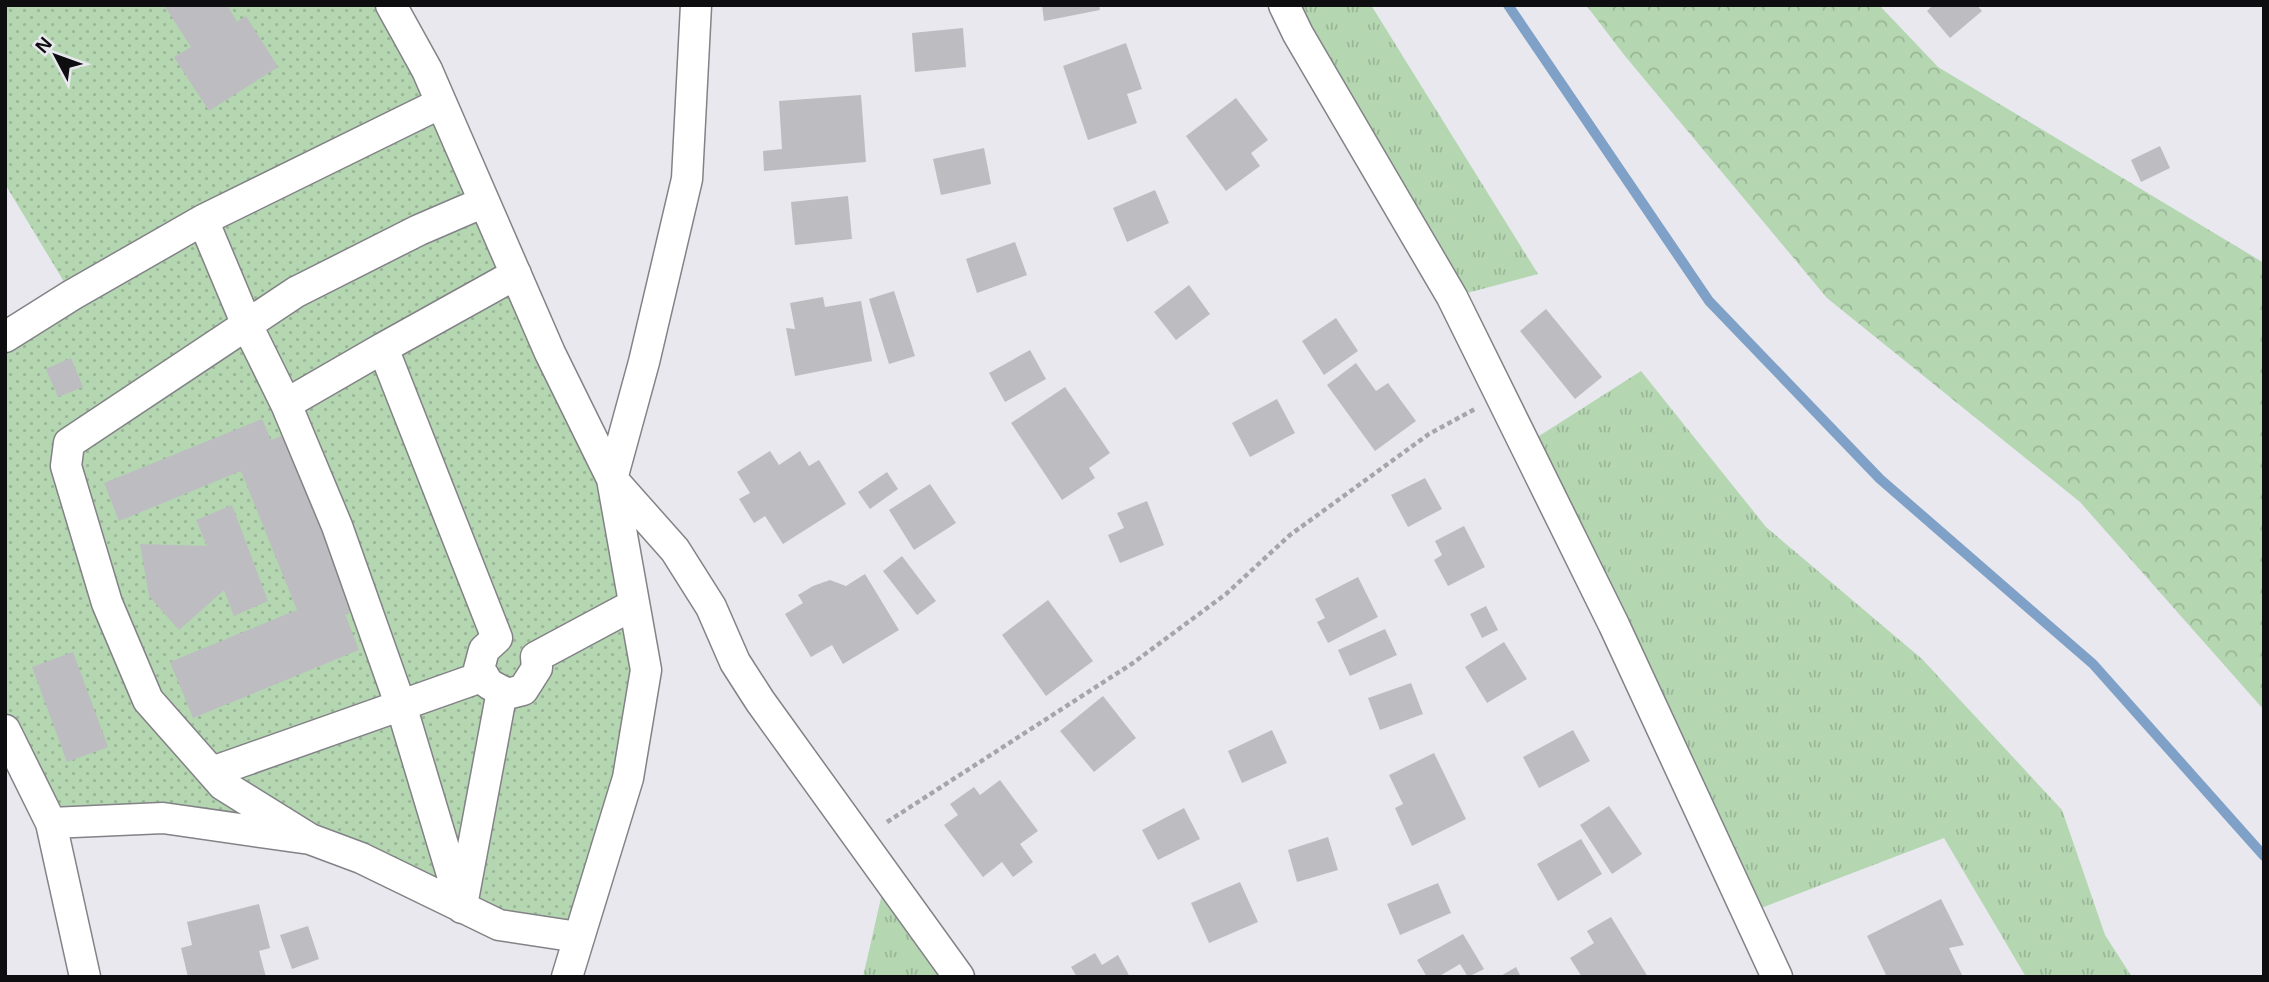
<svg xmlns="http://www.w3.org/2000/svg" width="2269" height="982" font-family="Helvetica,sans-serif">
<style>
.grass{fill:url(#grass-tufts)}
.forest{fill:url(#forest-crowns)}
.park{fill:url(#park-dots)}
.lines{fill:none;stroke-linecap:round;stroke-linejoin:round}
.stream{stroke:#7fa0c7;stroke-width:10}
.building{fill:#bcbcc1}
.street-casing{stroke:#828287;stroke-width:33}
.path{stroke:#a6a6aa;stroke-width:4.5;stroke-dasharray:5 3.5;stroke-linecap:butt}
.street{stroke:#fff;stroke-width:30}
</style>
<defs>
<pattern id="grass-tufts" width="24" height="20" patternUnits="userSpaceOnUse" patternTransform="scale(1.75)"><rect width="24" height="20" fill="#b4d6b1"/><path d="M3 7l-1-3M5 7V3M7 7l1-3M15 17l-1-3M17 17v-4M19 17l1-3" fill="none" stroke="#9ab697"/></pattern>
<pattern id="forest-crowns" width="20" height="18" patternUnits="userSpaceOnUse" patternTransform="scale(1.75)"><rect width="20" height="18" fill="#b4d6b1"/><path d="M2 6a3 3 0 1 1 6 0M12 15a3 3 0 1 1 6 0" fill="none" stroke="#9ab697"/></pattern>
<pattern id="park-dots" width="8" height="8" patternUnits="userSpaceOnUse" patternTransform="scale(1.75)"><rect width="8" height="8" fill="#b4d6b1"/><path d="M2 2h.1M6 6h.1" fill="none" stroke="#9ab697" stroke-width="1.8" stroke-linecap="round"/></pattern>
</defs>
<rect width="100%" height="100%" fill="#e8e8ee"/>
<path class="grass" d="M1284,5H1371L1538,274L1452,297Z
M1641,371L1766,527L1922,659L2062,810L2105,935L2132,977H2026L1944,838L1748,913L1525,445Z
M886,876L959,977H863Z"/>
<path class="forest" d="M1586,5H1879L1938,67L2264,263V710L2080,502L1827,298L1625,56Z"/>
<path class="park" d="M5,5H391L585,424L652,671L594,936L499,925L310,839L51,823L5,730V337L72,295L5,184Z"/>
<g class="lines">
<path class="stream" d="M1508,5L1709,301L1880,479L2093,664L2264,856"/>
</g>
<path class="building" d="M164,5H227L237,22L246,16L278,67L209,111L174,57L191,47Z
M1042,5H1099L1100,10L1044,21Z
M1933,5H1977L1982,11L1950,38L1927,11Z
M963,28L966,67L915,72L912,33Z
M1126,43L1142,89L1127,94L1137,123L1088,140L1063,66Z
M861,95L866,162L764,171L763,151L782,149L779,101Z
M1236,98L1268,140L1251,153L1260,166L1226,191L1186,136Z
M2160,146L2170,168L2141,182L2131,160Z
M984,148L991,184L941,195L933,159Z
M1155,190L1169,223L1127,242L1113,208Z
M848,196L852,239L795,245L791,202Z
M1015,242L1027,275L977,293L966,259Z
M1189,285L1210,314L1176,340L1154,312Z
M894,291L915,356L889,364L869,299Z
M823,297L825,307L861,301L872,361L795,376L786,328L795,329L790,303Z
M1546,309L1602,377L1575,399L1520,331Z
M1336,318L1358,351L1324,375L1302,341Z
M1030,350L1046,379L1005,402L989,373Z
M71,358L83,387L58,397L46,369Z
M1356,363L1376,391L1388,383L1416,421L1375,451L1327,385Z
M1065,387L1110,453L1089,468L1095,478L1062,500L1011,423Z
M1277,399L1295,433L1250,457L1232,423Z
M262,419L271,440L289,433L358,608L345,614L359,650L193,718L170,662L297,610L241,471L119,521L104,483Z
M770,451L779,465L800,451L809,466L819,460L846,504L783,544L765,516L754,523L739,499L750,493L737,472Z
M887,472L898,489L870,509L858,492Z
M1425,478L1442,509L1408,527L1391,495Z
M930,484L956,523L914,550L889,510Z
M1147,501L1164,545L1120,563L1108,535L1124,528L1117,513Z
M232,505L268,601L234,616L224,590L179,630L149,596L140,544L207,546L196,520Z
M1464,526L1485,567L1448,586L1434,560L1442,555L1435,541Z
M902,556L936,601L917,615L883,571Z
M865,574L899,630L843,664L832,645L811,657L785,614L803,603L798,595L813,586L830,580L846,586Z
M1358,577L1378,617L1328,643L1317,622L1325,618L1315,599Z
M1048,600L1093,661L1046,696L1002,635Z
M1486,606L1498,630L1482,638L1470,614Z
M1385,629L1397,655L1350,676L1338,650Z
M1504,642L1527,679L1487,703L1465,667Z
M73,652L108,747L67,762L32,667Z
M1411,683L1423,714L1380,730L1368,698Z
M1103,696L1136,738L1094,772L1060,731Z
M1272,730L1287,763L1242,783L1228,751Z
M1573,730L1590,761L1539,788L1523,757Z
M1434,753L1466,819L1412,846L1395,808L1403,804L1389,775Z
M1000,780L1038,831L1020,844L1033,862L1013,877L1002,862L983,877L944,825L958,815L950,804L974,787L980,795Z
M1609,806L1642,854L1612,874L1580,825Z
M1184,808L1200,839L1158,860L1142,830Z
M1328,837L1338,870L1297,882L1288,850Z
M1581,839L1602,874L1558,901L1537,864Z
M1240,882L1258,922L1209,943L1191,903Z
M1438,883L1451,913L1400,935L1387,904Z
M1941,899L1964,945L1949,948L1963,977H1887L1867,936Z
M259,904L270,948L259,951L266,977H188L181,948L192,945L187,922Z
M1611,917L1648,977H1582L1570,958L1594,943L1587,931Z
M308,926L319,959L292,969L280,935Z
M1463,934L1484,969L1468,977L1460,964L1438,977H1427L1417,960Z
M1095,953L1102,965L1118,955L1130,977H1077L1071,967Z
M1516,967L1521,977H1499Z"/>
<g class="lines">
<defs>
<path id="street" d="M391,5L427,70L550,353L612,479L675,550L711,607L735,662L760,701L959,977
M1284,5L1298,34L1452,297L1614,625L1777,977
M441,103L203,220L247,325L286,404L337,526L404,715L462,908
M5,337L72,295L203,220
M383,348L516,274
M286,404L383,348L497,638L484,650L479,669L489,684L507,694L523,690L537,668L536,657L633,605
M5,730L51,823L85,977
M212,772L484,676
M51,823L163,818L310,839L361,858L499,925L578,937
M310,839L223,785L148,700L107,603L66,466L69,443L296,292L419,230L484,202
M463,900L502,691
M567,977L628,778L646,670L612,479L644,362L687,179L696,5"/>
</defs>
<use href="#street" class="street-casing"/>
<path class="path" d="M887,822L1133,663L1226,594L1290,535L1429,434L1475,409"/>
<use href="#street" class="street"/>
</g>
<rect width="2269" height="982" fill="none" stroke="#0e0e10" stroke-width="14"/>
<g transform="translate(56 56) rotate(311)" stroke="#e8e8ee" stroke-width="5" paint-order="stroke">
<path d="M0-5L12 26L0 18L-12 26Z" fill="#0e0e10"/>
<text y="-10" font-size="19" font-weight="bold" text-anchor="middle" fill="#0e0e10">N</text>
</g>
</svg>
